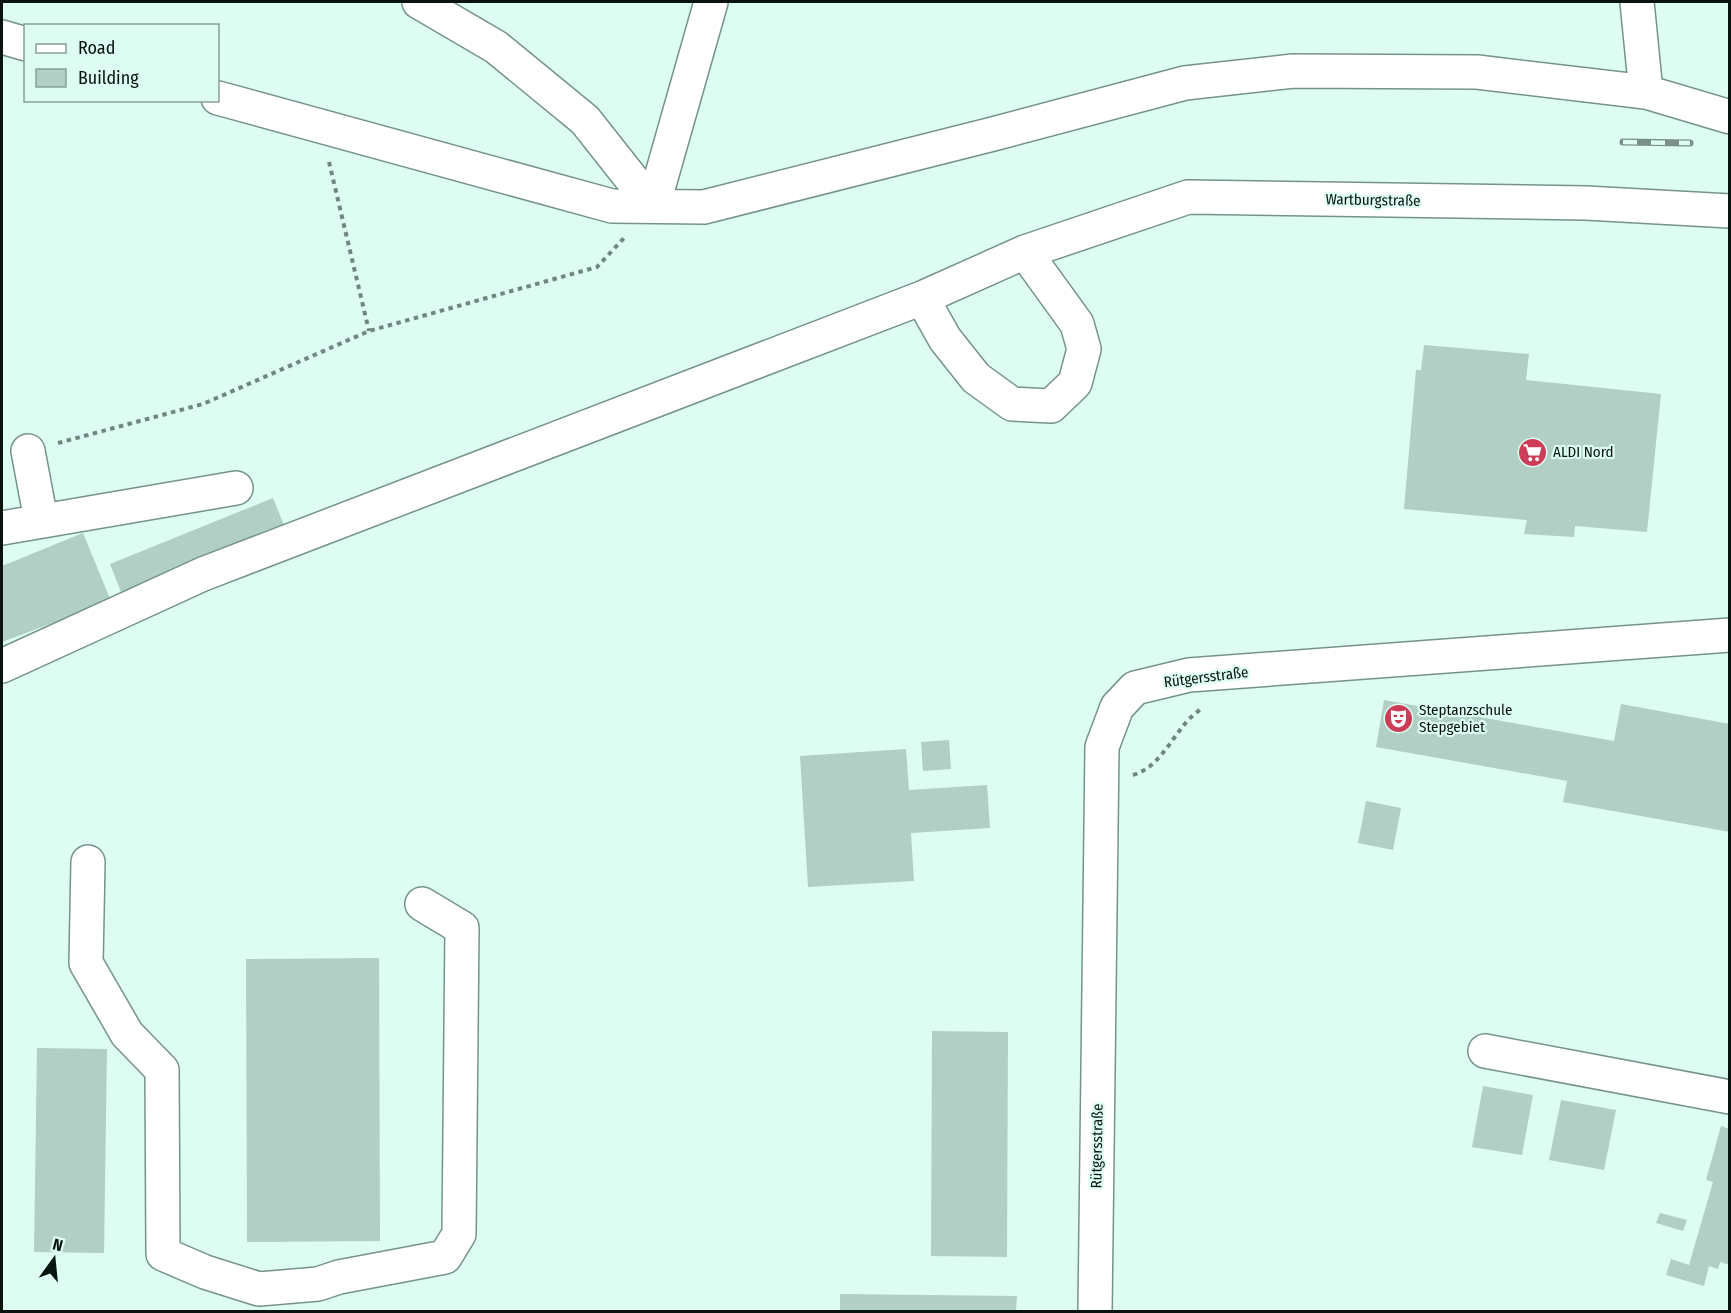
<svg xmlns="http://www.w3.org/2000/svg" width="1731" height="1313" font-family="'Fira Sans Condensed',sans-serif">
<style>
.building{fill:#b1cfc5}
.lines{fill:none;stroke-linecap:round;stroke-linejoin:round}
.minor-casing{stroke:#769389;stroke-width:36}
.path{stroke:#71867f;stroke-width:4;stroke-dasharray:4.5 4.5;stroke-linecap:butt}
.minor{stroke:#fff;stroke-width:33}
.rail-casing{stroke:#7a8f88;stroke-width:7}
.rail{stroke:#ddfcf2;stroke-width:4.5;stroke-dasharray:14;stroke-linecap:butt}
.labels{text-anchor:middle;stroke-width:4.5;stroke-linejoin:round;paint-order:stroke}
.street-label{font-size:15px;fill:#091410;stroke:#ddfcf2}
.poi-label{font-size:15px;fill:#091410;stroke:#ddfcf2;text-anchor:start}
</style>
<rect width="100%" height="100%" fill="#ddfcf2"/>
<path class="building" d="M1424,345L1529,354L1526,380L1661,394L1647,532L1575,526L1574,537L1524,534L1527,520L1404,509L1416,370H1421Z
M273,498L284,525L121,592L110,564Z
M83,533L111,601L2,642V566Z
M1384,700L1614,741L1621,704L1730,724V832L1563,802L1567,781L1376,747Z
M949,740L951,769L923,771L921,742Z
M906,749L909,790L987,785L990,828L911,833L914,881L808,887L800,756Z
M1366,801L1401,808L1393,850L1358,843Z
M379,958L380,1241L247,1242L246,959Z
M932,1031L1008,1032L1007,1257L931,1256Z
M37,1048L107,1049L104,1253L34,1252Z
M1483,1086L1533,1095L1522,1155L1472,1147Z
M1561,1100L1616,1110L1604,1170L1549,1160Z
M1721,1126L1730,1129V1265L1720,1262L1718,1269L1709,1266L1704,1286L1666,1275L1671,1259L1689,1265L1713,1182L1706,1180Z
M1660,1213L1687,1220L1683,1231L1656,1223Z
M840,1294L1017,1296L1016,1311H840Z"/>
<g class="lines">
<defs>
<path id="minor" d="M419,2L496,47L585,120L653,206L711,2
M2,37L26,44
M1646,92L1730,117
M218,98L612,206L704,207L993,134L1185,83L1293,71L1477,72L1646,92L1637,2
M922,298L945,339L976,378L1012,404L1051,406L1075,383L1084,349L1077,324L1025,252
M28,451L41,520
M2,528L236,488
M2,666L203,574L922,298L1025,252L1188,197L1586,203L1730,211
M88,862L86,963L127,1034L162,1070L163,1254L205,1272L259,1289L318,1284L339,1277L445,1257L459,1234L462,928L422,904
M1485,1051L1730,1097
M1095,1312L1102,747L1117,707L1135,688L1189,675L1730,635"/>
</defs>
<use href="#minor" class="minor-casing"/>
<path class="path" d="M329,162L369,331
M58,443L203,404L369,331L597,267L624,238
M1133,775C1157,768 1169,743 1184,725C1189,718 1196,713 1202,708"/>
<use href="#minor" class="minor"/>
<defs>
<path id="rail" d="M1623,142L1690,143"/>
</defs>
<use href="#rail" class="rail-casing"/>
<use href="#rail" class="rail"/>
</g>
<defs>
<symbol id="supermarket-disc" viewBox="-11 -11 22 22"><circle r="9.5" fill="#cd3d57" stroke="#ddfcf2"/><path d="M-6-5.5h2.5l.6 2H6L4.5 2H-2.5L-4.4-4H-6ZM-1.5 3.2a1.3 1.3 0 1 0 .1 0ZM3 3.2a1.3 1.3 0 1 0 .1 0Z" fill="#fff"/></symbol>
<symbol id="theatre-disc" viewBox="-11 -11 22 22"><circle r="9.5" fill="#cd3d57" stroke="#ddfcf2"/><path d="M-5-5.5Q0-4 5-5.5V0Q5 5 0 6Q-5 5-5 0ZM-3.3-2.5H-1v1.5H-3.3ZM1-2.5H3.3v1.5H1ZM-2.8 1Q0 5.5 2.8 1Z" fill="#fff"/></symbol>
</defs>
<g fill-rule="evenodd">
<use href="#supermarket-disc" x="1516" y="436" width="33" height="33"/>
<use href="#theatre-disc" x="1382" y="702" width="33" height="33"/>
</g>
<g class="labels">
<g class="street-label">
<text transform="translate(1373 200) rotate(1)" y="5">Wartburgstraße</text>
<text transform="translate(1206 677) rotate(-7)" y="5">Rütgersstraße</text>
<text transform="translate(1097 1146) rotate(-89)" y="5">Rütgersstraße</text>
</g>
<g class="poi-label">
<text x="1553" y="457">ALDI Nord</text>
<text x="1419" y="715">Steptanzschule<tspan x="1419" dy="17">Stepgebiet</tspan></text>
</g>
</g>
<rect width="1731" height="1313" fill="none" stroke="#091410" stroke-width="6"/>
<rect x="24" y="24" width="195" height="78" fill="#ddfcf2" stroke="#889f98" stroke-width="1.5"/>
<rect x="36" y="44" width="30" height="9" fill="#ffffff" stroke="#889f98" stroke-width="1.5"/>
<text x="78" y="54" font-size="18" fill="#091410">Road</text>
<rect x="36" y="69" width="30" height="18" fill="#b1cfc5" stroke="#889f98" stroke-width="1.5"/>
<text x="78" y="84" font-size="18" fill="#091410">Building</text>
<g transform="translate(54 1259) rotate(15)" stroke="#ddfcf2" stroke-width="4.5" paint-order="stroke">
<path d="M0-4.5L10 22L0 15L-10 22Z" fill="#091410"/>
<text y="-9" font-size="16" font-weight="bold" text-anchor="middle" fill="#091410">N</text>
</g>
</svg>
